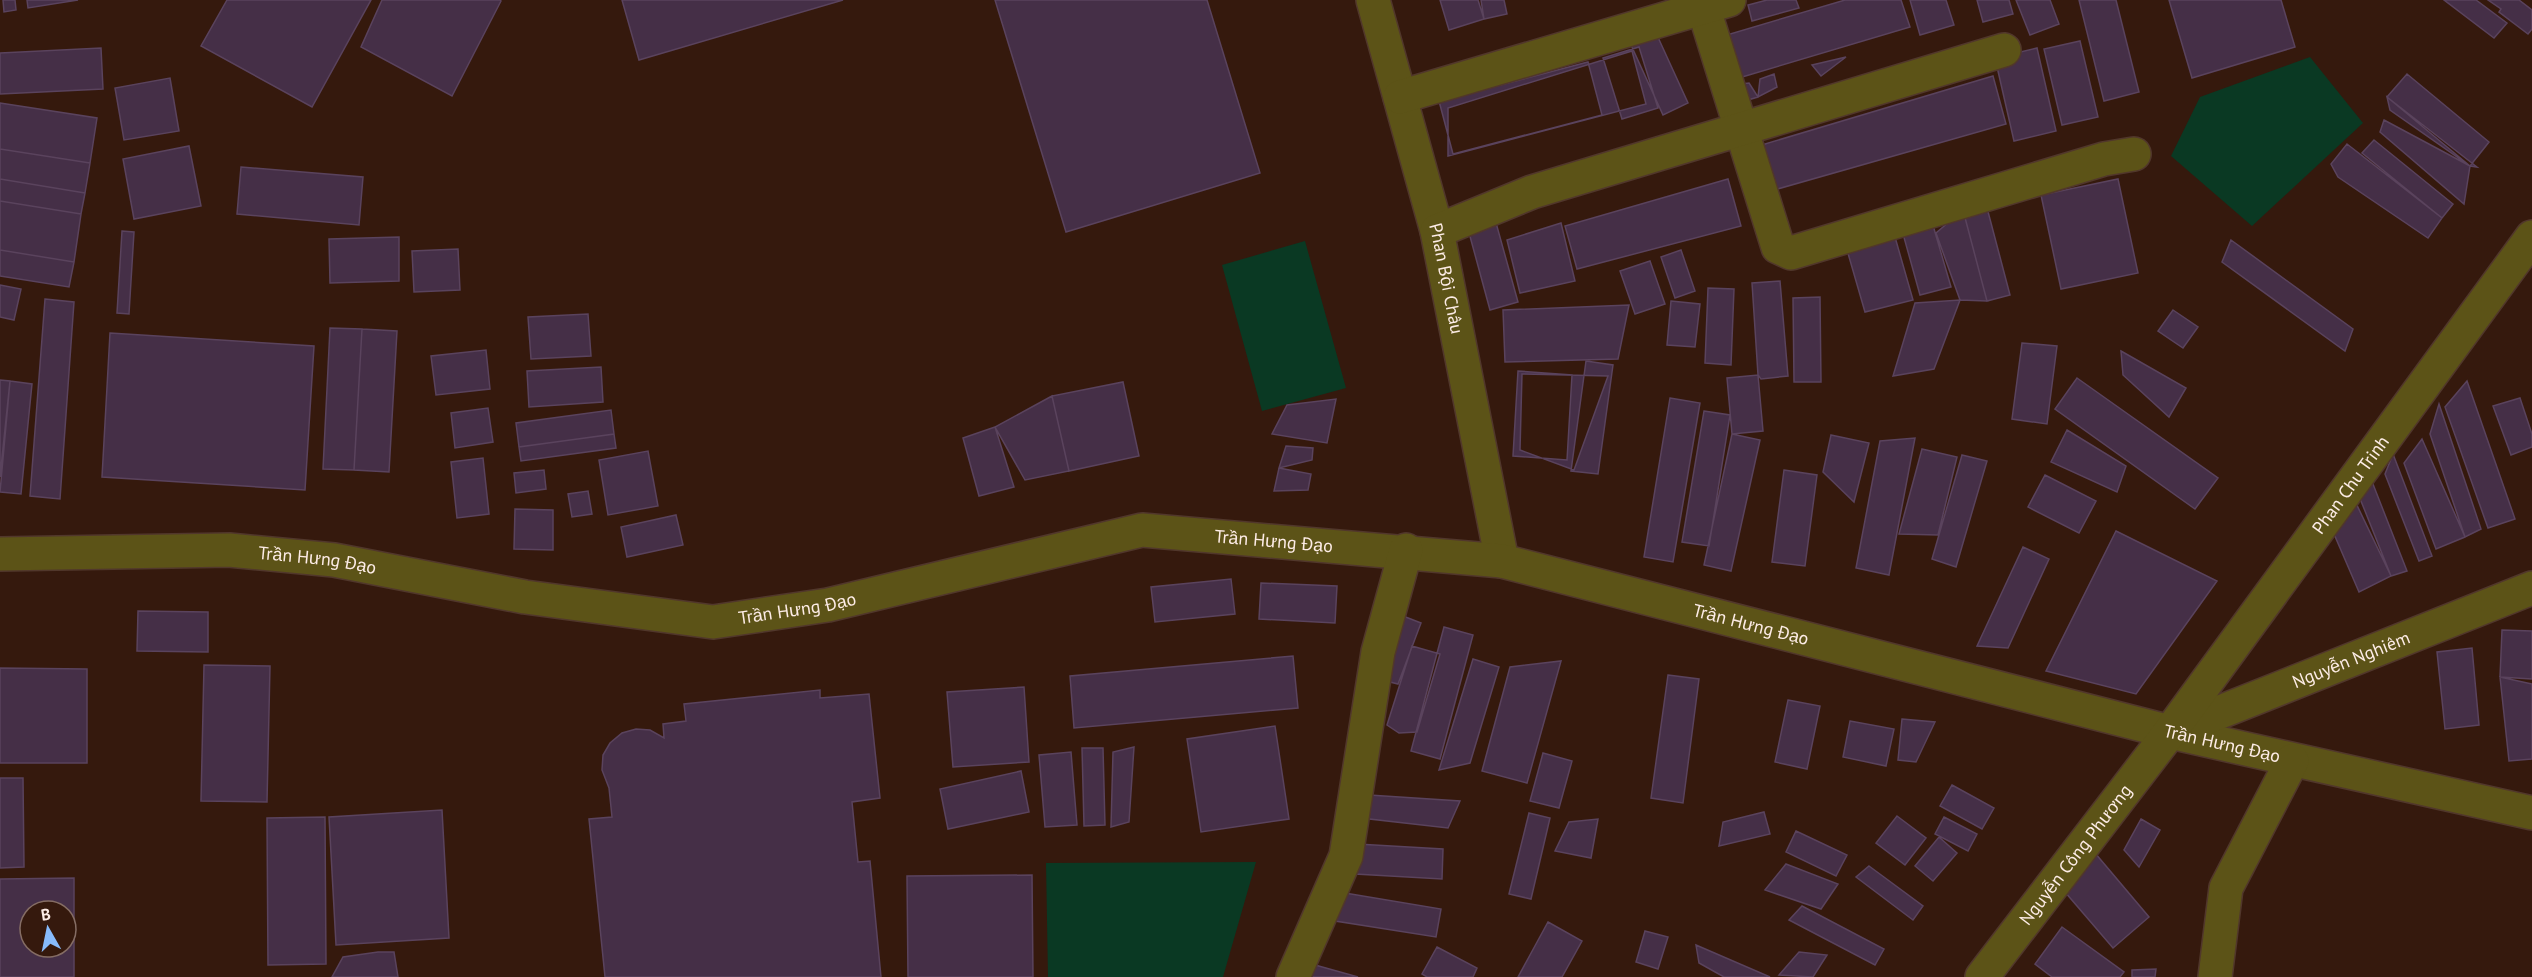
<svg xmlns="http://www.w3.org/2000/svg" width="2532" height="977" font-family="'PT Sans',sans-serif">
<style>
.green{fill:#0a3923}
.building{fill:#452f47;stroke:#5a435d;stroke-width:1.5;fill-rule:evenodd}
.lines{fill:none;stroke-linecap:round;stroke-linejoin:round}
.minor-casing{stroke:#51372b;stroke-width:36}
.minor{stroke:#5c5317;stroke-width:33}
.labels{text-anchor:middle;stroke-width:4.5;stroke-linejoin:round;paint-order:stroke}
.street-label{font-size:18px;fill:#fdece6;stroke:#35190d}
</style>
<rect width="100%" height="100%" fill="#35190d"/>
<path class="green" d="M2310,57L2363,123L2252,226L2171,156L2200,97Z
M1305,241L1346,388L1262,411L1222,265Z
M1256,862L1223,977H1048L1046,863Z"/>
<path class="building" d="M3,0H15L16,10L4,12Z
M27,0H78L28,8Z
M227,0H371L312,107L201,46Z
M382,0H500L501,1L452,96L361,47Z
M622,0H843L639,60Z
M995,0H1207L1260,173L1066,232Z
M1440,0H1478L1484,19L1449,30Z
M1481,0H1504L1507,14L1484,19Z
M1767,0H1796L1799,8L1752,21L1748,5Z
M1845,0H1901L1910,27L1732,80L1720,37Z
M1910,0H1946L1954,25L1920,35Z
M1977,0H2009L2013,14L1983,22Z
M2016,0H2050L2059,24L2030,35Z
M2079,0H2116L2139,92L2104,101Z
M2169,0H2281L2295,47L2192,78Z
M2444,0H2476L2507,23L2494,38Z
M2488,0H2519L2532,10V29L2528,34L2499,12L2501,9Z
M1651,22L1688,103L1663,115L1626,34Z
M2080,41L2098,117L2062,125L2044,49Z
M1639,47L1658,108L1622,119L1603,58Z
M101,48L103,89L0,94V53Z
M2037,48L2056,131L2014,141L1995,58Z
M1632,51L1646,104L1448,156V108Z
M1846,57L1821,76L1812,65Z
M1588,62L1602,115L1453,154L1439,101Z
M1774,74L1777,87L1758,97L1760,79Z
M2407,74L2489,142L2470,166L2387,97Z
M1993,76L2006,124L1767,192L1755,147Z
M170,78L179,131L124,140L115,88Z
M1749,83L1758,97L1741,102L1731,85Z
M2387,97L2477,167L2470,166L2390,110Z
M0,103L97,118L90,163L0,149Z
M2384,120L2470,166L2464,204L2380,132Z
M2374,140L2453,204L2442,218L2362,153Z
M2347,144L2442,218L2428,238L2338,177L2331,164Z
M189,146L201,206L134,219L123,159Z
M0,149L90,163L85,193L0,179Z
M241,167L363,177L359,225L237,214Z
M0,179L85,193L81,214L0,201Z
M1728,179L1741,226L1577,269L1565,226Z
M2118,179L2138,273L2061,289L2041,195Z
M0,201L81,214L74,262L0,250Z
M1986,204L2010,295L1987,301L1963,210Z
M1963,210L1987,301L1960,300L1936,233Z
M1493,212L1518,302L1490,310L1468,229Z
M1930,215L1951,287L1920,295L1900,223Z
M1561,223L1575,281L1520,293L1507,240Z
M1893,230L1913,300L1865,312L1845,243Z
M122,231L134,232L129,314L117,313Z
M399,237V281L330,283L329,239Z
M2231,240L2353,329L2345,351L2222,262Z
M458,249L460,290L414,292L412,251Z
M0,250L74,262L69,287L0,276Z
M1681,250L1695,291L1675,298L1661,257Z
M1650,261L1665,304L1635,314L1620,271Z
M1780,281L1788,376L1761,379L1758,375L1752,283Z
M0,285L21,289L14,320L0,317Z
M1708,288L1734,289L1731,365L1705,363Z
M1820,297L1821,382H1794L1793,298Z
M45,299L74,302L60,499L30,496Z
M1960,300L1934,369L1893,376L1915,303Z
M1671,301L1700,304L1695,347L1667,345Z
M1629,305L1618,359L1505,362L1503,310Z
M2173,310L2198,327L2183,348L2158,331Z
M588,314L591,356L531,359L528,317Z
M330,328L362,329L354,470L323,469Z
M362,329L397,331L389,472L354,470Z
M110,333L314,346L305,490L102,477Z
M2022,343L2057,346L2047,424L2012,419Z
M486,350L490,389L436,395L431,356Z
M2121,351L2186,388L2169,417L2123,375Z
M1586,361L1613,365L1598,474L1571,471Z
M601,367L603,402L529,407L527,371Z
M1518,371L1572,375L1567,460L1513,456Z
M1522,374L1608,376L1574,470L1520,450Z
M1758,375L1763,431L1732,434L1727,378Z
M2077,378L2218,478L2195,509L2055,409Z
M0,380L10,381L0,477Z
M10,381L32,384L21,494L0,492Z
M2467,381L2515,519L2488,528L2445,407Z
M1123,382L1139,456L1069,471L1052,396Z
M1052,396L1069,471L1025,480L995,427Z
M1670,398L1700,403L1673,562L1644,557Z
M2520,398L2532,434V447L2511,455L2493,406Z
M1336,399L1327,443L1272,434L1287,405Z
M2439,404L2481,529L2465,537L2430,434Z
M488,408L493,442L455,448L451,413Z
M611,410L614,434L519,447L516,423Z
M1704,411L1730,415L1709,546L1682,542Z
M995,427L1014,487L979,496L963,438Z
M2067,430L2126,466L2117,492L2051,462Z
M614,434L616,448L521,461L519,447Z
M1732,434L1760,440L1731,571L1704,565Z
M1831,435L1869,443L1854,502L1823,472Z
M1915,438L1889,575L1856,568L1880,441Z
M2422,439L2465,537L2436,549L2404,463Z
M1286,446L1313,448L1312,460L1279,468Z
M1922,449L1957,457L1938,535L1899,534Z
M648,451L658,506L608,515L599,460Z
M2393,454L2432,556L2419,561L2385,474Z
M1962,455L1987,461L1956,567L1932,559Z
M483,458L489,514L457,518L451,462Z
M1279,468L1311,474L1308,490L1274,491Z
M544,470L546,489L516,493L514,473Z
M1784,470L1817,475L1805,566L1772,562Z
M2045,475L2096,501L2079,533L2028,507Z
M2371,479L2407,571L2391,576L2359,496Z
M588,491L592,514L572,517L568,494Z
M2353,497L2391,576L2359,592L2331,527Z
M515,509L553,510V550L514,549Z
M676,515L683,545L627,557L621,527Z
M2116,531L2217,581L2136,694L2046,671Z
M2023,547L2049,559L2008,648L1977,646Z
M1231,579L1235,614L1155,622L1151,587Z
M1261,583L1337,586L1335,623L1259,619Z
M138,611L208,612V652L137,651Z
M1403,616L1421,623L1398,684L1382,680Z
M1444,627L1473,635L1440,759L1411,751Z
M2502,630L2532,631V679L2500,677Z
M1412,646L1440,654L1417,732L1399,733L1387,725Z
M2472,648L2479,725L2445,729L2437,652Z
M1293,656L1298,708L1074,728L1070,676Z
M1473,659L1499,667L1470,763L1439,770Z
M1561,661L1527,783L1482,771L1510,667Z
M204,665L270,666L267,802L201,801Z
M0,668L87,669V763H0Z
M1668,675L1699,679L1683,803L1651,798Z
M2500,677L2532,684V759L2509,761Z
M1024,687L1029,762L953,767L947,692Z
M820,690V698L869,694L880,798L852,802L858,862L870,861L881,977H605L589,819L612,817L609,788L602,770L603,755L610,743L622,733L636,729L650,730L664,738L663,724L686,721L684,704Z
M1788,700L1820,706L1807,769L1775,762Z
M1902,719L1935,722L1916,762L1898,760Z
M1850,721L1894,729L1886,766L1843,757Z
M1275,726L1289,819L1201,832L1187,739Z
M1134,747L1129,822L1111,827L1113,752Z
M1082,748H1103L1105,825L1084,826Z
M1071,752L1077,825L1045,827L1039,755Z
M1543,753L1572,761L1559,808L1530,801Z
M1021,771L1029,812L948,829L940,789Z
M0,778H23L24,867L0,868Z
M1952,785L1994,808L1982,829L1940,806Z
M1369,795L1460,801L1448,828L1361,818Z
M442,810L449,938L336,945L329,817Z
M1764,812L1770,834L1719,846L1723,822Z
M1529,813L1550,818L1531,899L1509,894Z
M1897,816L1926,838L1905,865L1876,843Z
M325,817L326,964L268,965L267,818Z
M1944,817L1977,834L1968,851L1935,834Z
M1598,819L1591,858L1555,851L1569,822Z
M2141,819L2160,830L2139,867L2124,850Z
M1796,831L1847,855L1836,876L1786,852Z
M1939,837L1957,853L1933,881L1915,866Z
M1357,844L1443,849L1442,879L1355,874Z
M2095,853L2149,917L2113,948L2059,885Z
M1786,864L1838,884L1821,909L1765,890Z
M1869,866L1923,906L1913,920L1856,877Z
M1032,875L1033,977H908L907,876Z
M74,878V977H0V879ZM30,911H66V947H30Z
M1333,891L1441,909L1436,937L1329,920Z
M1802,906L1884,949L1875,965L1789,920Z
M1548,922L1582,941L1562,977H1518Z
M2062,927L2124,972L2120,977H2052L2035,964Z
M1645,931L1668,937L1658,969L1636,962Z
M1696,945L1770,977H1724L1699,963Z
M1437,947L1477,968L1473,977H1427L1422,974Z
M378,952H394L398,977H332L343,957Z
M1799,952L1827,955L1813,977L1779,975Z
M1308,963L1358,977H1304Z
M2156,969L2155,977H2132V970Z"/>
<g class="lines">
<defs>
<g id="minor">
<path id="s1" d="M1373,0L1437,231L1502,561"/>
<path d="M1701,0L1778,247L1791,253L2104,159L2134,154"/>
<path d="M1400,97L1729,0"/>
<path d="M1437,231L1532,192L2004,50"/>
<path id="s2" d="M0,554L229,550L334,560L525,597L713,622L828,605L1142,530L1502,561L2170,732L2532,813"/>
<path id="s3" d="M2170,732L2532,588"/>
<path d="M1293,977L1346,856L1378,652L1406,550"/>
<path id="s4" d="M1982,977L2170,732L2532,237"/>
<path d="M2215,977L2226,888L2292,761"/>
</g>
</defs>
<use href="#minor" class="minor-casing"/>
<use href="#minor" class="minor"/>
</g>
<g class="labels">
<g class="street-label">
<text dy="6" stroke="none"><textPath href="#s1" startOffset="288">Phan Bội Châu</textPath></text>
<text dy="6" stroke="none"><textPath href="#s4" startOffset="615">Phan Chu Trinh</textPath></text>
<text dy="6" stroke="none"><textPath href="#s2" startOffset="1290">Trần Hưng Đạo</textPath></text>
<text dy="6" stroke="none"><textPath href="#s2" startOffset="318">Trần Hưng Đạo</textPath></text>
<text dy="6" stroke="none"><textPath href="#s2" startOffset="804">Trần Hưng Đạo</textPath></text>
<text dy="6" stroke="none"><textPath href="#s2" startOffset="1776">Trần Hưng Đạo</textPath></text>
<text dy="6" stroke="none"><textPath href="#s3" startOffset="195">Nguyễn Nghiêm</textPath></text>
<text dy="6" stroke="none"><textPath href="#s2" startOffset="2262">Trần Hưng Đạo</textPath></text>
<text dy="6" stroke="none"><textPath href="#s4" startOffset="154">Nguyễn Công Phương</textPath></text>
</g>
</g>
<g transform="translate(48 929) rotate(351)"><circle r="28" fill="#35190d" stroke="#856d64" stroke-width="1.5"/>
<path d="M0-4.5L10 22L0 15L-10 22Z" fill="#87bbfc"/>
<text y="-9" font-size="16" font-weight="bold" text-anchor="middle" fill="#fdece6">B</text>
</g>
</svg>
